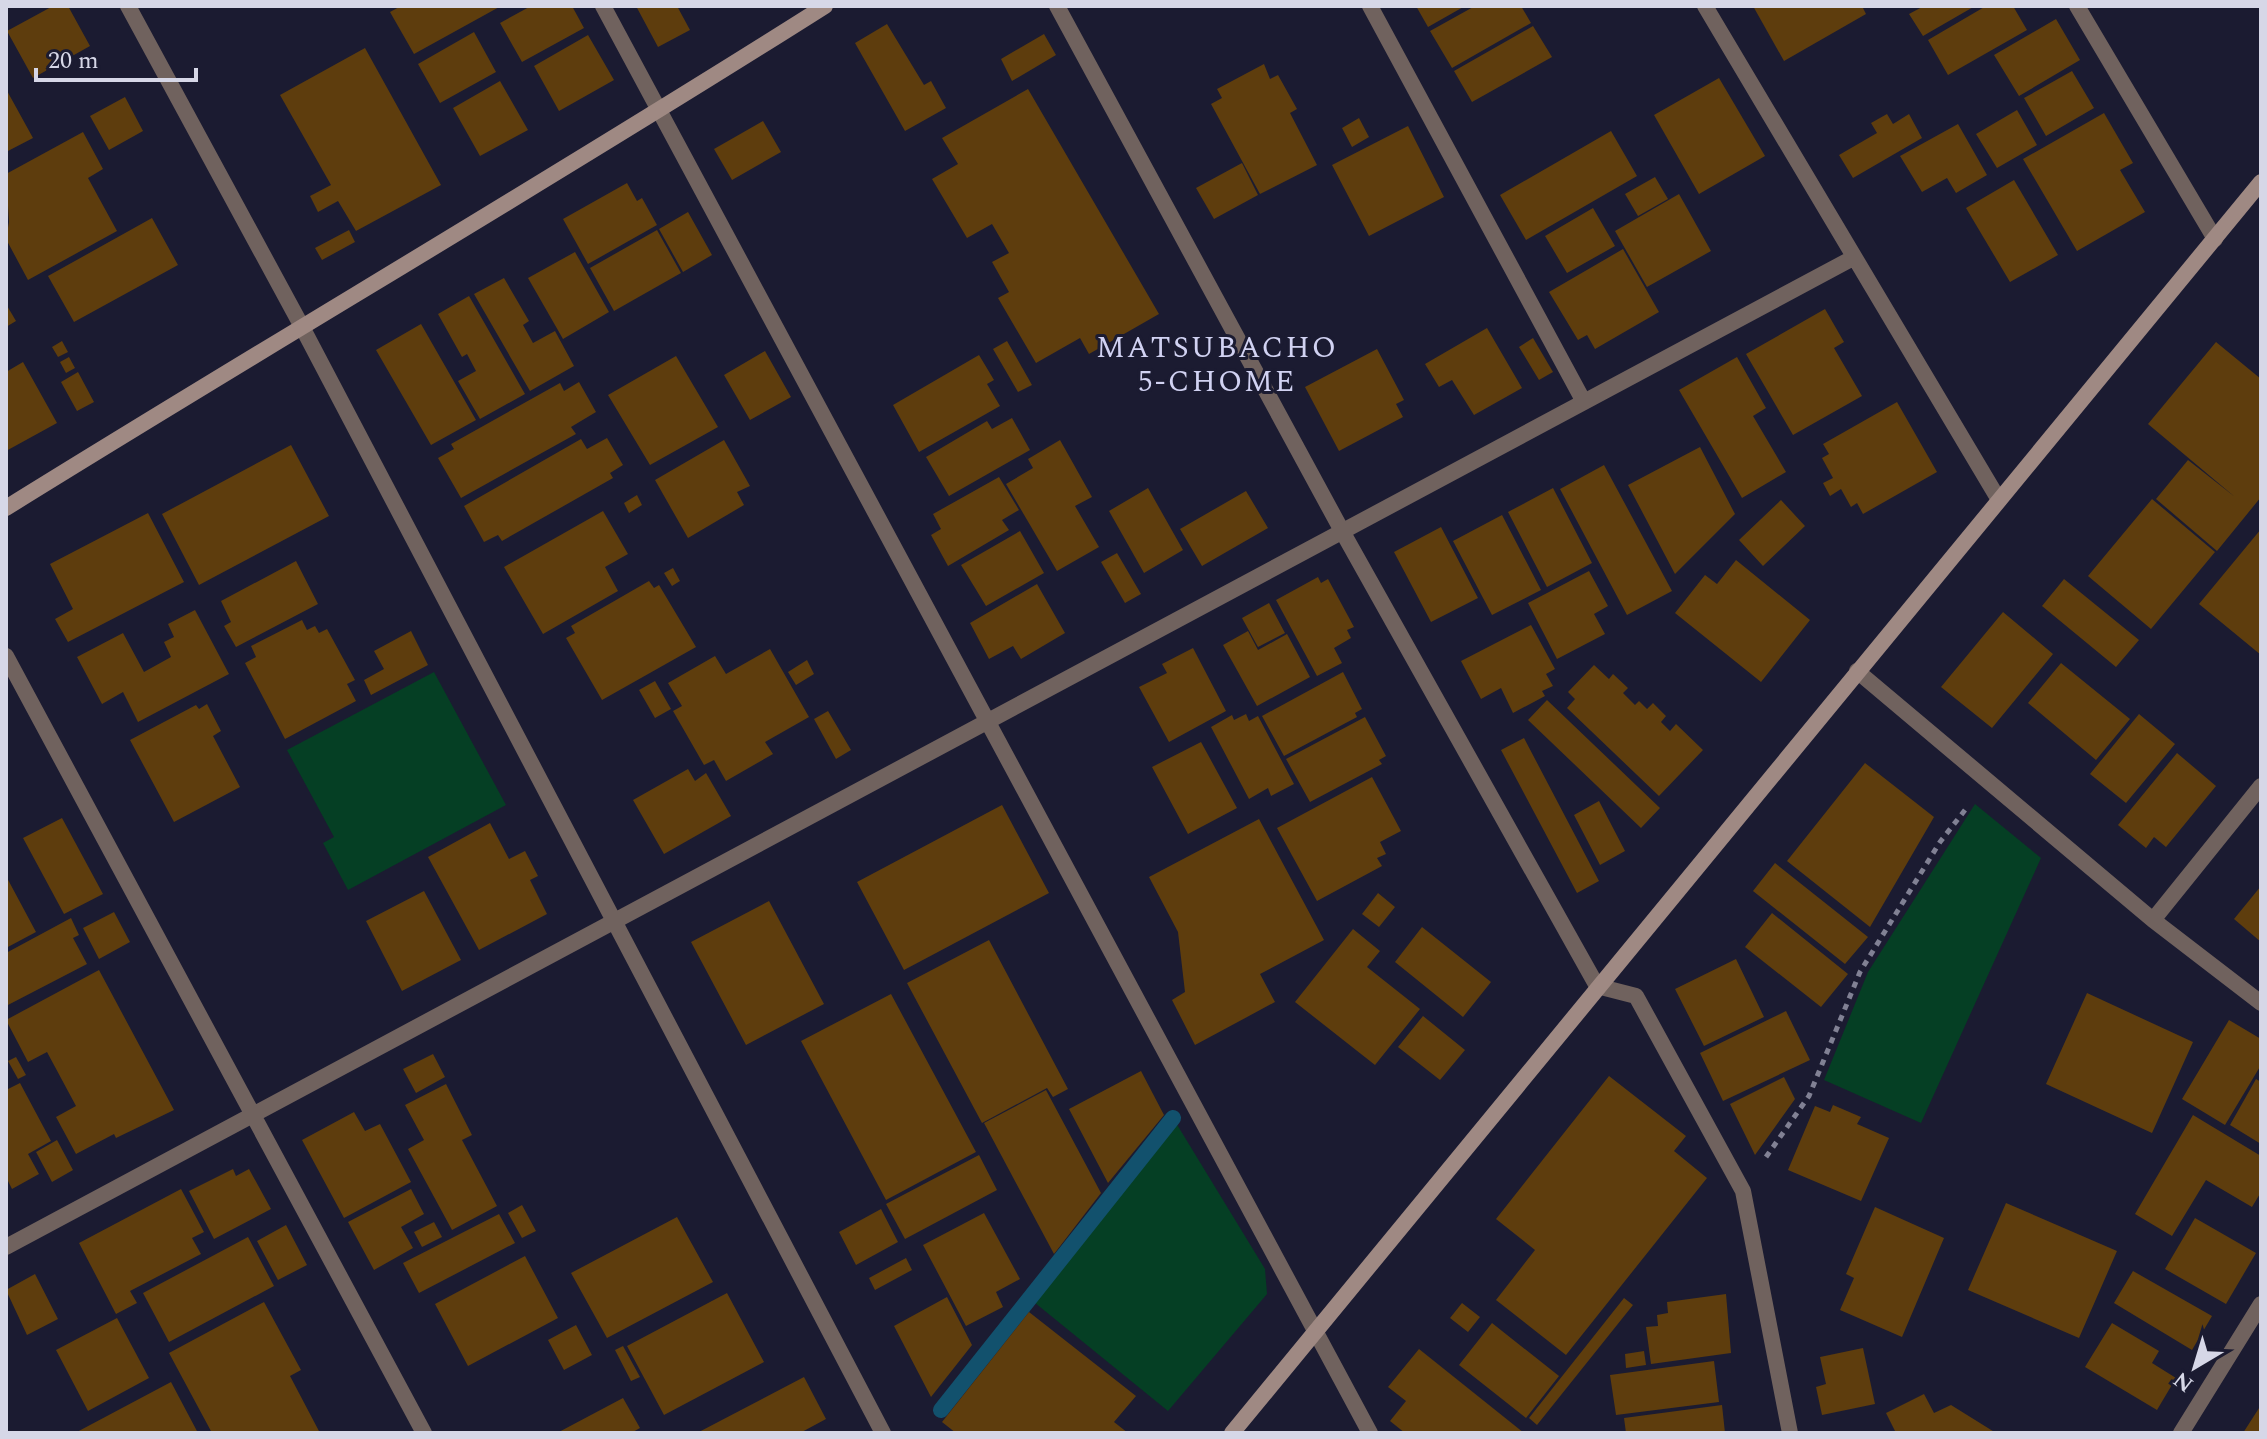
<svg xmlns="http://www.w3.org/2000/svg" width="2267" height="1439" font-family="Spectral,serif">
<style>
.green{fill:#053f24}
.lines{fill:none;stroke-linecap:round;stroke-linejoin:round}
.stream{stroke:#12516d;stroke-width:16}
.building{fill:#5e3d0d}
.path{stroke:#818194;stroke-width:5;stroke-dasharray:6 6;stroke-linecap:butt}
.street{stroke:#70625e;stroke-width:16}
.secondary{stroke:#9f8983;stroke-width:16}
.labels{text-anchor:middle;stroke-width:6;stroke-linejoin:round;paint-order:stroke}
.neighbourhood-label{font-size:30px;letter-spacing:2px;fill:#d1d2f2;stroke:#1b1b31}
</style>
<rect width="100%" height="100%" fill="#1b1b31"/>
<path class="green" d="M434,672L506,805L348,890L323,843L334,837L287,750Z
M1975,804L2041,858L1921,1123L1824,1080L1868,972Z
M1173,1118L1265,1269L1267,1294L1168,1411L1029,1298Z"/>
<g class="lines">
<path class="stream" d="M941,1410L1173,1118"/>
</g>
<path class="building" d="M53,6H68L90,46L33,78L7,31Z
M401,6H501L414,54L390,12Z
M531,6H572L584,28L522,62L500,23Z
M636,6H677L690,30L658,47Z
M1416,6H1465L1428,27Z
M1475,6H1521L1531,23L1452,68L1430,31Z
M1753,6H1862L1866,14L1784,61Z
M1924,6H1975L1923,36L1909,14Z
M1986,6H2013L2027,30L1948,75L1928,40Z
M2056,19L2080,60L2019,96L1994,55Z
M887,24L924,85L931,81L946,108L905,131L855,43Z
M1533,26L1552,57L1472,102L1454,71Z
M474,32L496,72L440,103L418,64Z
M1044,34L1056,55L1012,81L1001,59Z
M588,35L614,80L559,111L534,66Z
M365,48L441,185L356,231L338,201L318,212L310,196L331,185L280,95Z
M1264,64L1270,79L1278,75L1297,109L1290,113L1317,165L1260,194L1211,104L1222,98L1217,89Z
M2072,71L2094,108L2046,136L2024,98Z
M1719,78L1765,156L1699,194L1654,115Z
M500,81L528,130L480,156L453,108Z
M6,89L33,138L6,152Z
M1028,89L1159,314L1089,354L1080,338L1036,363L998,298L1009,292L992,262L1009,253L992,224L967,238L932,179L958,164L942,138Z
M125,97L143,131L109,150L90,116Z
M2017,110L2037,145L1997,168L1976,134Z
M2104,113L2133,163L2120,170L2145,212L2077,251L2023,159Z
M1887,114L1893,124L1909,114L1922,138L1853,178L1839,155L1877,133L1871,123Z
M1359,118L1369,137L1352,147L1342,128Z
M763,121L781,152L732,180L714,149Z
M1958,124L1987,175L1956,193L1947,178L1922,192L1900,156Z
M1408,126L1444,197L1369,236L1332,165Z
M1611,131L1637,176L1526,240L1500,195Z
M83,132L103,169L88,178L117,231L28,280L6,239L9,222L6,174Z
M1242,163L1258,195L1214,219L1196,188Z
M1655,177L1668,199L1638,216L1625,194Z
M2014,180L2058,255L2010,282L1966,208Z
M627,183L637,201L642,198L657,225L588,264L563,219Z
M1679,194L1711,251L1647,287L1615,231Z
M1593,208L1615,246L1567,273L1545,236Z
M688,212L712,255L683,272L659,229Z
M152,218L178,265L74,322L48,276Z
M349,230L355,242L322,260L315,248Z
M657,230L681,273L614,311L590,268Z
M1623,249L1659,312L1595,349L1587,335L1578,340L1549,292Z
M575,252L609,312L563,339L528,278Z
M504,278L529,321L523,325L533,343L555,331L574,366L530,391L474,294Z
M469,296L525,394L480,419L458,381L476,371L467,354L462,357L438,314Z
M6,304L16,321L6,327Z
M1825,309L1844,342L1834,348L1862,396L1793,435L1746,354Z
M421,324L476,420L431,445L376,350Z
M1487,328L1522,388L1474,415L1452,380L1439,387L1425,364Z
M1533,338L1553,372L1539,380L1519,347Z
M62,341L68,352L58,357L52,347Z
M1007,341L1032,385L1018,392L993,349Z
M2216,342L2261,379V497L2217,551L2156,499L2188,460L2235,497L2148,424Z
M1377,349L1404,400L1396,404L1403,417L1339,451L1305,387Z
M765,351L791,397L750,420L724,375Z
M979,355L994,380L987,384L1000,406L919,452L893,405Z
M676,356L718,427L650,465L608,395Z
M69,357L75,368L66,373L60,362Z
M1737,357L1766,408L1753,416L1786,472L1742,498L1679,390Z
M23,362L57,423L6,451V372Z
M78,372L94,402L77,411L61,382Z
M579,382L596,412L571,427L576,434L461,498L438,458L454,449L451,444L560,383L564,391Z
M1897,402L1937,472L1863,514L1857,503L1851,507L1841,489L1830,496L1823,483L1833,478L1822,458L1829,454L1823,444Z
M1012,418L1030,450L949,496L926,457L987,421L992,429Z
M607,438L623,465L610,473L613,478L502,541L498,535L484,542L464,506L581,439L587,449Z
M724,440L750,486L737,492L744,505L688,538L655,480Z
M1060,440L1092,497L1075,506L1099,547L1057,571L1006,484L1033,468L1028,459Z
M291,445L329,516L199,585L162,514Z
M1700,447L1735,514L1675,574L1628,485Z
M1604,465L1672,591L1627,615L1560,489Z
M999,477L1019,510L1002,520L1009,530L948,566L931,535L941,529L933,514Z
M1148,488L1183,550L1144,573L1109,511Z
M1553,488L1592,563L1547,587L1508,512Z
M1246,491L1268,528L1202,566L1180,529Z
M637,495L642,505L629,513L624,503Z
M2152,499L2215,552L2151,629L2088,576Z
M1781,500L1805,526L1763,566L1739,540Z
M603,511L628,554L605,567L618,591L543,634L504,567Z
M148,513L184,582L68,642L55,619L73,609L50,564Z
M1502,515L1541,590L1492,615L1453,541Z
M1441,527L1478,598L1431,622L1394,552Z
M2261,529V655L2199,604Z
M1020,531L1044,573L986,606L961,565Z
M1117,553L1141,594L1125,603L1101,562Z
M1736,560L1810,620L1761,682L1675,613L1705,575L1717,584Z
M296,561L318,604L236,647L224,626L231,622L221,601Z
M673,568L680,581L672,586L664,573Z
M1589,571L1608,606L1594,614L1605,634L1557,659L1528,603Z
M1318,577L1321,583L1328,579L1354,627L1347,630L1351,638L1334,648L1342,663L1317,676L1276,600Z
M2064,579L2139,640L2116,667L2042,606Z
M649,581L654,588L659,585L696,647L602,700L566,638L575,633L571,626Z
M1037,584L1065,633L1021,659L1013,646L989,659L970,623Z
M1269,603L1285,633L1258,647L1242,618Z
M195,610L229,674L138,722L123,692L102,704L77,657L123,633L144,672L171,657L164,642L174,637L168,624Z
M2003,612L2053,654L1992,728L1941,687Z
M302,620L307,630L315,626L319,633L327,629L355,680L347,684L356,701L285,739L245,663L256,657L251,646Z
M1531,625L1555,669L1546,674L1553,686L1542,691L1545,696L1513,713L1501,688L1481,699L1461,661Z
M411,631L428,665L371,695L364,680L384,669L374,651Z
M1248,631L1258,650L1287,634L1310,677L1257,706L1223,645Z
M1193,648L1226,711L1169,742L1139,687L1167,673L1162,664Z
M770,649L809,717L765,742L773,754L726,781L714,760L704,765L673,711L682,706L668,683L715,656L726,674Z
M807,660L814,674L796,685L788,672Z
M2061,663L2130,719L2096,760L2028,703Z
M1594,665L1609,679L1613,674L1628,688L1623,693L1635,705L1639,701L1647,709L1653,703L1666,716L1661,722L1670,731L1676,724L1703,750L1659,796L1567,708L1575,699L1568,692Z
M1343,672L1362,709L1355,713L1357,717L1284,756L1262,716Z
M655,681L671,709L655,718L639,690Z
M1547,700L1660,808L1641,828L1528,720Z
M207,704L221,731L213,736L240,787L174,822L130,740L196,705L199,709Z
M828,711L851,750L836,759L814,719Z
M1246,714L1249,721L1258,716L1294,784L1271,796L1268,788L1249,799L1211,727L1232,715L1234,720Z
M2139,714L2175,744L2126,803L2090,774Z
M1365,717L1386,756L1379,760L1382,764L1310,802L1286,759Z
M1524,738L1599,881L1577,893L1501,750Z
M1201,742L1237,808L1188,834L1152,767Z
M2177,753L2216,786L2166,847L2154,837L2146,848L2118,825Z
M1865,763L1934,817L1870,927L1787,861Z
M688,769L695,781L706,773L731,816L664,854L633,800Z
M1372,777L1401,831L1380,842L1386,854L1377,858L1382,866L1317,901L1277,828Z
M1599,801L1625,851L1600,865L1574,815Z
M1002,805L1049,893L904,970L857,882Z
M62,818L103,894L64,914L23,838Z
M1259,819L1324,940L1260,974L1275,1002L1195,1045L1172,1000L1185,992L1178,932L1149,877Z
M490,823L509,859L525,851L538,876L530,880L547,914L479,950L428,857Z
M1775,863L1868,937L1845,964L1753,891Z
M6,876L36,932L6,948Z
M2261,886V942L2234,919Z
M424,891L461,960L402,991L366,921Z
M1378,893L1395,907L1379,927L1362,914Z
M769,901L824,1004L746,1045L691,942Z
M114,912L130,942L99,959L83,928Z
M1772,913L1848,974L1821,1007L1745,947Z
M71,918L79,935L73,938L87,964L6,1006V953Z
M1422,927L1491,982L1463,1017L1395,962Z
M1353,929L1380,951L1367,967L1420,1009L1375,1065L1295,1002Z
M989,940L1068,1089L1053,1097L1047,1088L982,1123L907,983Z
M1736,959L1764,1017L1704,1046L1675,989Z
M99,970L174,1110L116,1138L114,1134L76,1154L56,1117L76,1106L47,1052L28,1062L6,1020Z
M2087,993L2193,1042L2152,1133L2046,1084Z
M891,994L976,1152L886,1200L801,1041Z
M1786,1011L1810,1060L1723,1101L1700,1053Z
M1423,1016L1465,1050L1440,1080L1398,1047Z
M2229,1020L2261,1039V1065L2225,1125L2182,1099Z
M433,1054L445,1077L416,1093L403,1069Z
M16,1057L26,1075L18,1079L8,1061Z
M1141,1071L1164,1115L1108,1183L1069,1109Z
M1609,1076L1686,1136L1674,1151L1707,1178L1566,1355L1496,1300L1535,1250L1496,1219Z
M1784,1077L1795,1099L1755,1155L1730,1104Z
M2256,1079L2261,1082V1144L2230,1125Z
M20,1083L51,1141L28,1154L39,1174L12,1189L6,1177V1090Z
M446,1084L472,1135L462,1140L497,1206L452,1230L408,1149L424,1140L405,1105Z
M1046,1090L1101,1193L1054,1254L984,1123Z
M1833,1105L1861,1117L1857,1124L1889,1138L1861,1201L1788,1170L1815,1106L1830,1112Z
M354,1112L365,1131L380,1124L411,1182L344,1218L302,1140Z
M2193,1115L2261,1156V1192L2252,1207L2206,1180L2172,1236L2135,1214Z
M57,1140L73,1170L52,1182L36,1152Z
M979,1155L997,1190L905,1239L886,1204Z
M233,1169L236,1176L249,1169L271,1209L214,1239L189,1191Z
M181,1189L204,1232L192,1238L201,1254L130,1291L137,1303L116,1314L79,1243Z
M411,1189L424,1214L401,1227L413,1248L374,1270L348,1222Z
M2006,1203L2117,1251L2079,1338L1968,1290Z
M522,1205L536,1231L522,1238L508,1213Z
M1875,1207L1944,1238L1902,1337L1840,1310L1854,1278L1846,1274Z
M881,1209L898,1242L856,1265L839,1232Z
M984,1213L1020,1279L996,1292L1003,1307L966,1326L923,1245Z
M499,1214L515,1243L419,1293L403,1263Z
M677,1217L713,1282L607,1338L571,1273Z
M2195,1218L2256,1253L2226,1304L2165,1269Z
M434,1222L442,1237L422,1247L414,1232Z
M286,1225L307,1265L278,1280L257,1241Z
M248,1237L274,1286L169,1342L143,1293Z
M525,1256L558,1318L468,1366L435,1304Z
M906,1258L912,1270L875,1290L869,1278Z
M2133,1271L2212,1316L2192,1350L2114,1303Z
M35,1274L58,1319L27,1335L6,1290Z
M727,1293L764,1362L664,1415L627,1346Z
M1726,1294L1731,1353L1651,1364L1646,1327L1658,1326L1657,1315L1668,1313L1667,1302Z
M947,1297L972,1345L931,1397L894,1326Z
M1624,1298L1633,1305L1537,1425L1529,1418Z
M264,1302L301,1370L290,1376L320,1433H212L169,1353Z
M1462,1303L1480,1317L1468,1332L1450,1318Z
M1029,1312L1136,1396L1114,1422L1128,1433H956L942,1422Z
M117,1318L149,1378L88,1411L56,1350Z
M1492,1323L1559,1376L1526,1418L1459,1365Z
M2112,1323L2159,1351L2152,1363L2176,1378L2157,1410L2085,1367Z
M576,1325L592,1355L564,1370L548,1340Z
M623,1346L640,1377L631,1381L615,1350Z
M1863,1348L1875,1404L1822,1415L1816,1387L1826,1384L1820,1357Z
M1419,1349L1524,1433H1405L1390,1421L1406,1401L1388,1387Z
M1644,1351L1646,1365L1626,1368L1625,1354Z
M1714,1361L1719,1402L1616,1415L1610,1375Z
M804,1377L826,1419L800,1433H697Z
M171,1382L198,1433H75Z
M1924,1394L1934,1413L1951,1405L1996,1433H1896L1886,1413Z
M623,1398L640,1428L631,1433H557Z
M1722,1405L1725,1433H1626L1624,1418Z
M2261,1405V1433H2243Z"/>
<g class="lines">
<path class="path" d="M1766,1157L1809,1096L1860,972L1940,842L1965,810"/>
<path class="street" d="M128,6L301,325L883,1433
M603,6L1370,1433
M1057,6L1342,531L1597,986L1636,996L1743,1191L1790,1433
M1370,6L1584,402
M1705,6L1999,500
M2077,6L2215,239
M6,656L424,1433
M1857,671L2153,920L2261,1003
M2153,920L2261,786
M6,1247L1853,258
M2181,1433L2261,1304"/>
<path class="secondary" d="M6,508C278,339 554,178 825,6
M1232,1433L2261,182"/>
</g>
<g class="labels">
<g class="neighbourhood-label">
<text x="1217" y="357">MATSUBACHO<tspan x="1217" dy="34">5-CHOME</tspan></text>
</g>
</g>
<rect width="2267" height="1439" fill="none" stroke="#d6d7e7" stroke-width="16"/>
<g transform="translate(2195 1367) rotate(218)" stroke="#1b1b31" stroke-width="6" paint-order="stroke">
<path d="M0-6L14 30L0 20L-14 30Z" fill="#d6d7e7"/>
<text y="-12" font-size="22" font-weight="bold" text-anchor="middle" fill="#d6d7e7">N</text>
</g>
<path d="M36 68v12h160v-12" fill="none" stroke="#d6d7e7" stroke-width="4"/>
<text x="48" y="68" font-size="24" fill="#d6d7e7" stroke="#1b1b31" stroke-width="6" paint-order="stroke">20 m</text>
</svg>
